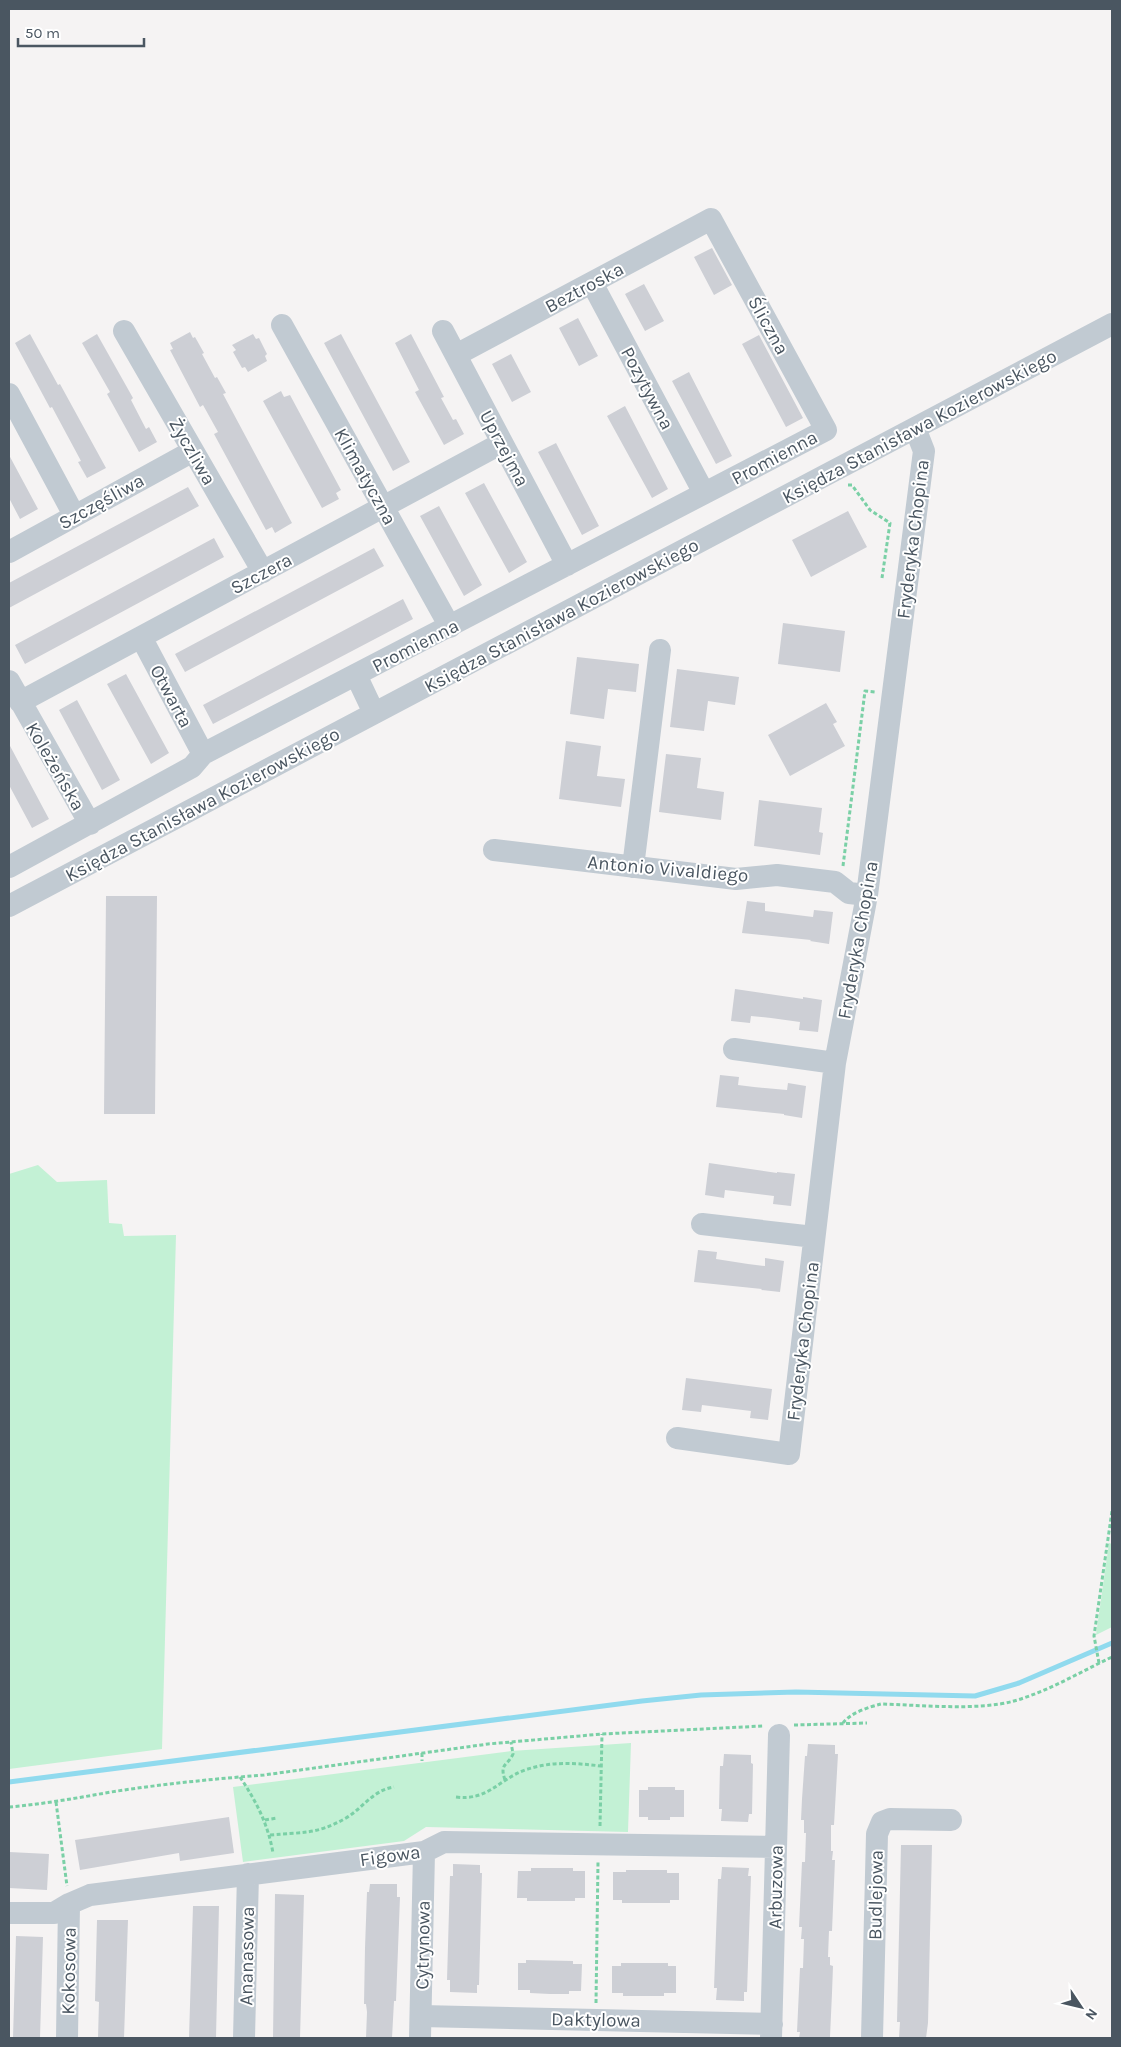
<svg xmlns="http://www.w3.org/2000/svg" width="1121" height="2047" font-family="Karla,sans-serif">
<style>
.green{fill:#c3f1d5}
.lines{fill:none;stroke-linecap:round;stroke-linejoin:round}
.stream{stroke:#90daee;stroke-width:5}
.building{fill:#cdcfd5}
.path{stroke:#7ad0a6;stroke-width:3;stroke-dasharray:4 2.5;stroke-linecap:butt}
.minor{stroke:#c1cad2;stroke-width:22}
.labels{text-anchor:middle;stroke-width:4;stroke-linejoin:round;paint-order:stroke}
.street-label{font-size:19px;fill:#4a5661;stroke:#fff}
</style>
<rect width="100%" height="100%" fill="#f5f3f3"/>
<path class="green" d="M38,1165L57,1182L107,1180L109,1223L122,1224L124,1236L176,1235L162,1749L9,1769V1174Z
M1109,1543L1112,1544V1627L1096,1635Z
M631,1743L628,1832L426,1827L404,1841L243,1862L233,1787L511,1751Z"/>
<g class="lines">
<path class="stream" d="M9,1782L642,1701L701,1695L796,1692L975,1696L1019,1683L1112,1643"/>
</g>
<path class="building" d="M712,248L732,285L714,295L694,257Z
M644,284L664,321L645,331L625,294Z
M578,318L598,356L579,366L559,328Z
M190,332L193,338L195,337L204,353L202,354L215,378L217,377L226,393L223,394L292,523L275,533L272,527L266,530L214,434L218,432L203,405L200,407L170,350L173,349L170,343Z
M30,334L58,385L60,384L106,468L87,478L78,462L81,461L52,407L50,408L15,343Z
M97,334L133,398L131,400L146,429L149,427L157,442L139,452L107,394L110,392L82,343Z
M253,334L256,339L259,338L267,354L265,356L267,361L248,372L245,367L242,368L233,352L236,350L232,345Z
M341,334L410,462L393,471L324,343Z
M411,334L444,397L441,398L453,420L456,419L464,434L444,445L415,392L419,390L395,343Z
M759,335L803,418L786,427L742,344Z
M511,354L531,392L512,402L492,364Z
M689,372L732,456L716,464L672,381Z
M281,391L284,397L290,395L341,490L336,493L339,499L322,508L263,401Z
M625,406L668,489L652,498L607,416Z
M556,443L599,526L582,535L538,452Z
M9,455L38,509L20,519L9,498Z
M484,483L527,562L509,573L465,493Z
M188,487L199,506L9,608V583Z
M439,506L482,585L464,596L420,516Z
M848,511L867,547L811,577L792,540Z
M214,538L224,557L25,664L15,645Z
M374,548L384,566L185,672L175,654Z
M403,599L413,619L213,724L203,705Z
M783,623L845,631L840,672L778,664Z
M577,657L639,664L636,692L608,689L604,719L570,714Z
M677,669L739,677L735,705L708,701L704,731L670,727Z
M126,674L169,753L151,764L107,684Z
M77,700L120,780L102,790L59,710Z
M826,703L837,722L833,724L845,746L790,776L768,735Z
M566,741L601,746L597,776L625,779L621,807L559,799Z
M9,744L49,819L32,828L9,785Z
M666,754L701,758L697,788L724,792L721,820L659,812Z
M759,800L822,808L819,832L823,833L820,855L754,846Z
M106,896H157L155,1114H104Z
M747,901L765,903V911L813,917L814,910L833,912L829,944L810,941L811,940L742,933Z
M735,989L803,999V997L822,1000L818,1032L799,1030L800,1022L771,1018L751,1016L750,1023L731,1021Z
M720,1075L739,1077L738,1085L754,1087L787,1090L788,1083L806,1086L802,1118L784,1115V1114L716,1107Z
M709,1163L777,1173V1172L795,1174L791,1206L773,1204L774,1196L725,1190L724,1198L705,1195Z
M698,1250L717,1252L716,1259L748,1264L765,1266V1258L784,1261L780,1292L761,1290L762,1289L694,1282Z
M686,1378L772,1389L768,1420L750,1418L751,1411L718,1407L702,1405L701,1412L682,1410Z
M808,1744L835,1745V1754H838L834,1825H831V1851H833L832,1860H835L832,1931H829L828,1957H830V1965L833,1966L832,1993L830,2037L827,2038H799L800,2032H797L800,1968H803L804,1939H801L802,1927H799L802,1862H805L806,1833H804V1820H801L802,1799L805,1756H807Z
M724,1754L751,1755V1763L753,1764L752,1814H749L748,1822L721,1821L722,1809H719L720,1766H723Z
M648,1787H675V1790H684V1817H670V1820H648V1817H639V1790H648Z
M229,1817L234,1853L180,1861L179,1853L80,1870L75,1840Z
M901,1845H932L928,2023L926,2038H899L900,2022H897Z
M9,1852L49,1854L47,1890L9,1888Z
M453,1864L480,1865V1873H482L479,1985H477V1993L450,1992V1980H447L450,1876H453Z
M722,1867L749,1868L748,1876H751L747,1992H744V2001L716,2000L717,1988H714L718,1879H721Z
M531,1868H573V1871H585V1898H575V1901H527V1898H517L518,1871H531Z
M626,1870H667V1873H679V1900H670V1903H622V1900H613V1872H626Z
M370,1884H397V1897H400L396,2001H394L392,2038H366L367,2012L366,2004H364L365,1948L367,1892H369Z
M275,1894L304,1895L300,2038H273Z
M193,1906H219L216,2038H189Z
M97,1920H128L124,2038H98L99,2002L95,2001Z
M16,1936L43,1937L40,2038H13Z
M526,1960L573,1961V1964H582L581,1991H569V1994H550L530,1993V1990H518V1963H526Z
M621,1963H668V1966H676V1993H664V1996H623V1993H612V1966H621Z"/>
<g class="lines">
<path class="path" d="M848,485H852L870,510L890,523L882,578
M843,866L865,691L875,692
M1099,1663L1094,1636L1112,1511
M843,1723C850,1713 869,1707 881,1704C920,1705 978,1711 1014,1701C1049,1691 1080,1672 1112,1657
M794,1725L867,1723
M422,1753V1761
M240,1777C256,1801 268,1824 273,1853
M505,1780C499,1763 508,1766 513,1754L511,1742
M456,1797C488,1801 498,1780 525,1770C551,1761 575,1763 601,1766
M56,1802L67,1886
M9,1807C44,1804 77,1798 111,1792C162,1784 213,1779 264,1775L488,1744L602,1734L763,1726
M265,1820L277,1818
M600,1826L602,1734
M270,1835C302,1832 316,1835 346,1818C363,1808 373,1790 394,1787
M596,2003L598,1862"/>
<path class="minor" d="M592,283L704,493
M282,325L450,627
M124,331L263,572
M443,331L567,565
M9,394L74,515
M9,552L193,451
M141,637L203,754
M356,675L374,713
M9,681L90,824
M20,702L502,443
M494,850L736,879L777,875L835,882L849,893L867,895
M9,867L192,767L203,754L826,430L711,219L456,355
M633,867L660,650
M9,906L1112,324
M734,1049L835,1063
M702,1224L814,1237
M677,1438L789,1454L835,1063L867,895L924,451L915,428
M9,1913H54L69,1904L90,1895L424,1852L444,1842L776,1847
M421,2016L772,2024
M67,2038L69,1904
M244,2038L248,1874
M420,2038L424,1852
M771,2038L779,1735
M872,2038L877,1834L882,1822L890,1819L951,1820"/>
</g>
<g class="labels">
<g class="street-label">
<text transform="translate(584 287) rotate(-28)" y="7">Beztroska</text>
<text transform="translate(769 325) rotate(61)" y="7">Śliczna</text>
<text transform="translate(648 388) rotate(62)" y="7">Pozytywna</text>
<text transform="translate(919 426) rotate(-28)" y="7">Księdza Stanisława Kozierowskiego</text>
<text transform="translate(505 448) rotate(62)" y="7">Uprzejma</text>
<text transform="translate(193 451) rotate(60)" y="7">Życzliwa</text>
<text transform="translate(774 457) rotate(-28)" y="7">Promienna</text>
<text transform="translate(366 476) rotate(61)" y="7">Klimatyczna</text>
<text transform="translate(101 501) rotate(-29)" y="7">Szczęśliwa</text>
<text transform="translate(912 539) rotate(-83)" y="7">Fryderyka Chopina</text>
<text transform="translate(261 573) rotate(-28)" y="7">Szczera</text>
<text transform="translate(561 615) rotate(-28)" y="7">Księdza Stanisława Kozierowskiego</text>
<text transform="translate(415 645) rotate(-27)" y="7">Promienna</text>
<text transform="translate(172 696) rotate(62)" y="7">Otwarta</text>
<text transform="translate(56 766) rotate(60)" y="7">Koleżeńska</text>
<text transform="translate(202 804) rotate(-28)" y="7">Księdza Stanisława Kozierowskiego</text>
<text transform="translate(668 868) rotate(5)" y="7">Antonio Vivaldiego</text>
<text transform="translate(857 940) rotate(-80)" y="7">Fryderyka Chopina</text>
<text transform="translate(802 1341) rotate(-83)" y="7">Fryderyka Chopina</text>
<text transform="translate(390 1855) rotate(-8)" y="7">Figowa</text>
<text transform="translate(775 1887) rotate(-89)" y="7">Arbuzowa</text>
<text transform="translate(875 1895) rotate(-89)" y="7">Budlejowa</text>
<text transform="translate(422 1945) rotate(-89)" y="7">Cytrynowa</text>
<text transform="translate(246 1956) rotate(-89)" y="7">Ananasowa</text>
<text transform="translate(68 1971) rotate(-89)" y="7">Kokosowa</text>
<text transform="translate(596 2019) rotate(1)" y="7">Daktylowa</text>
</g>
</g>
<rect width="1121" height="2047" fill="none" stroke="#4a5661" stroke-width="20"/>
<g transform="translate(1081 2007) rotate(125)" stroke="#ffffff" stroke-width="4" paint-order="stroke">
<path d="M0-4L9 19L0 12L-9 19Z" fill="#4a5661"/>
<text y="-8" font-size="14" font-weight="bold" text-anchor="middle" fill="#4a5661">N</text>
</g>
<path d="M18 38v8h126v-8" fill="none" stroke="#4a5661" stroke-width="2.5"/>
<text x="25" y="38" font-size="15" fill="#4a5661" stroke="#ffffff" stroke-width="4" paint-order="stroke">50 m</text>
</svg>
